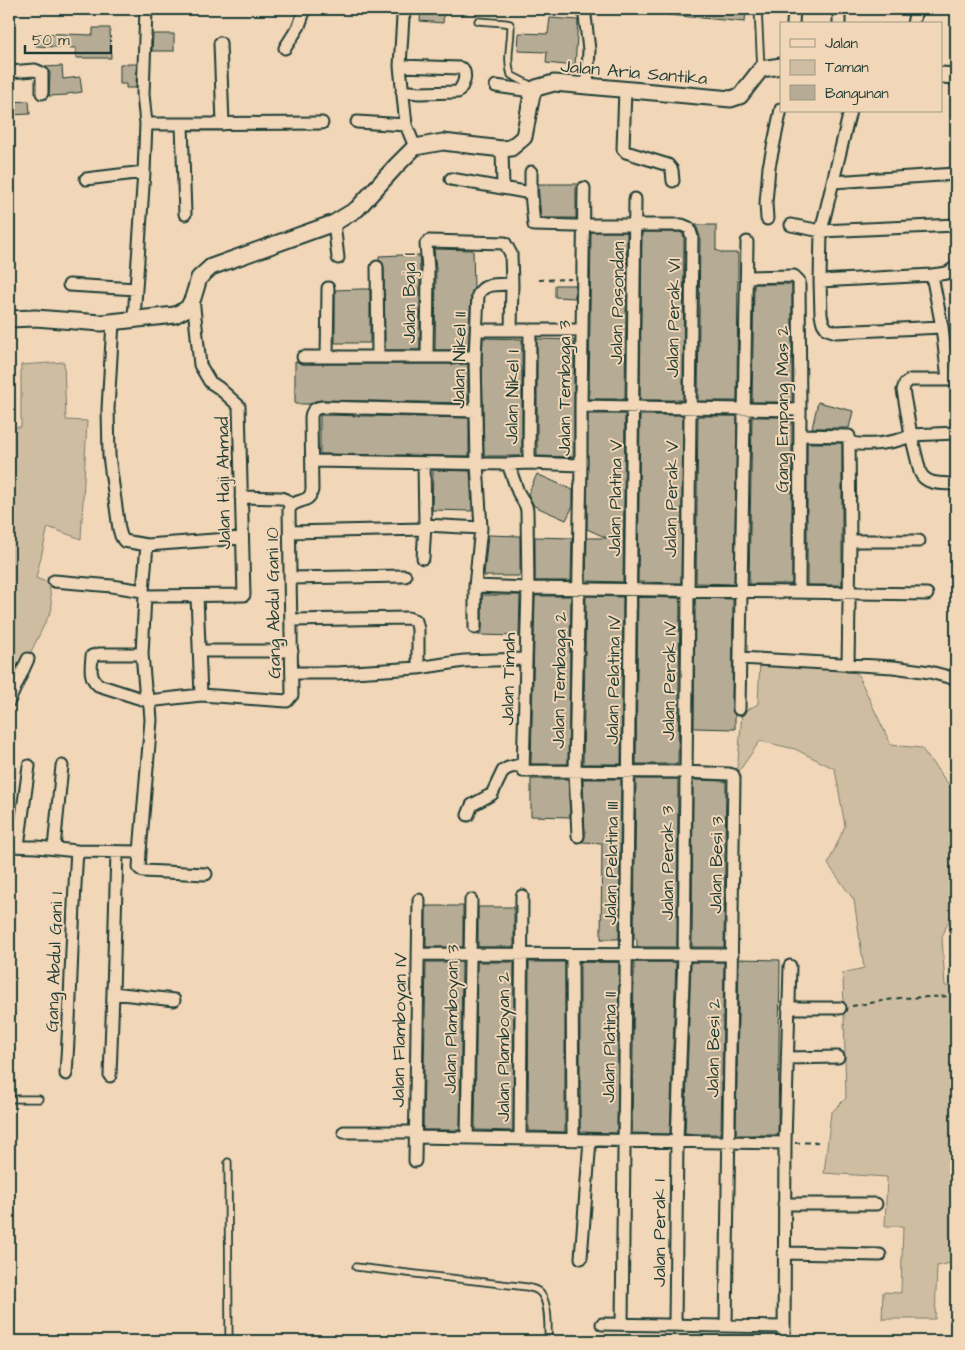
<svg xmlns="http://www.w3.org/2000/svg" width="965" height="1350" font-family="'Architects Daughter',sans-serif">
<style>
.green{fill:#cfbda2;stroke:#777d6b}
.building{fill:#b6ab94;stroke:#1f3d34}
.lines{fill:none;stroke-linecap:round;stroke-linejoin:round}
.lane-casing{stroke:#1f3d34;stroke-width:9}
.street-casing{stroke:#1f3d34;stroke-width:15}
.secondary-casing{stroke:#1f3d34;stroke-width:19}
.path{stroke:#1f3d34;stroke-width:2;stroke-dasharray:5 4;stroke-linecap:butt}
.lane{stroke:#f1d6b8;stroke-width:5.5}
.street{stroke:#f1d6b8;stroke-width:11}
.secondary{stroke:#f1d6b8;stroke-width:15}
.labels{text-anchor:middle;stroke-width:4;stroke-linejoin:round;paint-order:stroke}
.street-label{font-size:18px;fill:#1f3d34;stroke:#f1d6b8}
</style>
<rect width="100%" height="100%" fill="#f1d6b8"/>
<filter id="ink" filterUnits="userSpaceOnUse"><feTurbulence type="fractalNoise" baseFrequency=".02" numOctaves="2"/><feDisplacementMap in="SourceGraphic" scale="10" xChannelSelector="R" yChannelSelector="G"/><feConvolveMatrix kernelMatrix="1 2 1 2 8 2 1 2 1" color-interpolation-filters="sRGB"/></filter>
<g filter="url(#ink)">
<path class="green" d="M64,362L66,420L87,421L81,539L48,527L36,578L49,583L52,609L16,682L9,679V427H21V365Z
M760,661L857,673L891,745L921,748L956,794V903L942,937L945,986H956V1262L937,1266L935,1319H882L883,1292L901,1293L903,1226H885L887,1177L824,1173L831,1113L846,1098L843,973L864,968L854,900L828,864L845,826L835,769L795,749L760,741L737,774L742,713L758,704Z"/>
<path class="building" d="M421,9H444L443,23L420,21Z
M669,9H746L745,22L669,15Z
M550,18L578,20L575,66L546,63L547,52L518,51L519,33L548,34Z
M93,28H110L111,58H76V48L36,46V33L93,35Z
M153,34H174V51H152Z
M120,64H137L136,88H126V84H120Z
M62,66L63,79L80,77L82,92L67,94V95L49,96L50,73L48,69L46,67Z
M29,101L30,114L11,115L10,102Z
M538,184H578L576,188V218H541Z
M696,225H716V250L723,253H738L737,401H698L700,237Z
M591,232H627L625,399H589Z
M642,232H680L683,234L684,238L683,400H640Z
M434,249L473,250L474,288L471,295L468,350H435L436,269Z
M401,255H419L420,269V350H385L384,267L383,263L379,260V256Z
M754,284H792V402H752Z
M555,285H575V298L555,297Z
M361,289H370V343H335V290Z
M483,338L522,339V456H484L482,357Z
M537,339L574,340V457L537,456Z
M295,361L303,364H468V403L322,400L315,401L310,404H295Z
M818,402L853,411L849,428H812Z
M588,414H625L623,582L586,581L587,538H607L587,529Z
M320,415L469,418V456L320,454Z
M640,415H683L681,583L638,582Z
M698,416H737L734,584L696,583Z
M752,417H792V584H749Z
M807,443H842V585H807Z
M433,470L470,471L472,511L432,510Z
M537,474L573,490V506L566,520L534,506L528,494Z
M488,535L520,536V576H484Z
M535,537L572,538L571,581H535Z
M482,595H520L519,636L478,635L481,632L482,628Z
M535,596H571L568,764H531Z
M586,596L623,597L621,764H583Z
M638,597L680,598L678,764H636Z
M695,598L733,599L732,709L735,715V729L694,728Z
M531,779H568L570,817L531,816Z
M583,779H621L619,939H601L602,843L582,842L584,840L585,836Z
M636,779H678L677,947H637V939H634Z
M693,780L726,781L724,947H692Z
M426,906H463V947H426Z
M478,907H514V947H478Z
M739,959L780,960L778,1135H736Z
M426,962H462L460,1130H423Z
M477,962H514L513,1131L475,1130Z
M529,962H565V1132L528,1131Z
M580,962H619L617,1133L580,1132Z
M634,962H676L670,1134L632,1133Z
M691,962H724L721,1134H685Z"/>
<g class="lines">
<defs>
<path id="lane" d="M758,9L761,69
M478,21L505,23L510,24L511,26C511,43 506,60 511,75L536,88
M9,1099H39
M228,1162L229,1341
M356,1267L527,1287C530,1288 536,1289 538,1291C550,1299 548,1329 548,1341"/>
<path id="street" d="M407,9L403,17L400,66L406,125L415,147
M585,16L589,50L587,86
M793,24L794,9
M839,24V9
M913,24L916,9
M220,43L223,124
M285,48L299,26L305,9
M400,66L460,68L463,69C467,77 463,86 458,92L419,93L402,91
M9,72L35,70L42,73V93
M496,86L524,90L532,94
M625,89L623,149L626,152L668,165L672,170L673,181
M850,111L821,231L820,281L821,315L823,323L827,329L836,332L942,327
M357,122L406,125
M146,124L322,123
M182,125L185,214
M502,149L503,188
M531,172V193L534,225L575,226L583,225H682L689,228L692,237L684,955L677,1141L675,1325
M86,179L144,172
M451,179L531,193
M833,182L956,174
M767,219L766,203L769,167L781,109
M334,223L338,258
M791,225L821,231L956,225
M377,267L378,356
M932,275L942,327L948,379
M747,277L794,276L799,281L800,410L799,592
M820,281L932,275L947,273L956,267
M69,285L136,289
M134,318L144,172L146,124L143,94L146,9
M113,322L108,409L109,456L119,529L121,536L124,541L147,545
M477,330H582
M303,357H475
M327,357L328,288
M427,357L428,269L426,244L429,241L505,243L511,254L512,284L511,330
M956,380H910L905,384L903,390L911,435L920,472C926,486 943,483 956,484
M581,406L800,410
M800,435L849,436L850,541L848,665
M849,442C864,447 898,443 911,435L956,433
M312,461L508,464L529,463L581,465
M529,463L530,330
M508,464L518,492L526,506L527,511L528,588L523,771L685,772L729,774L733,775L734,778L726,1326
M241,497L281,498L286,500L291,506
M291,506C299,498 309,504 312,490L311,417C312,410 315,408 322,407L476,411
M425,525L481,528
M290,532L424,529
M850,541H919
M423,558L425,525L424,463
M290,578L405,576
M475,586L528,588L927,594
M143,591L147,545L241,538
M145,596L244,595L239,406L219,388L210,382L200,365L193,298
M197,596L201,695
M291,620L408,618L416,621L418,629V668
M475,628V586L481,528L477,464L475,357L478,295C484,282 500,285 512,284
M200,651H292
M142,654H99L92,656C91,668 89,677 98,685L148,701L201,695L287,701L292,695L289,510L291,506
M740,658L893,667L930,672L956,679
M292,673H337L418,668L464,661L526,659
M9,701L28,659
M739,709L747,242
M468,815L472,805L492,794L503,771L508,768L523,764
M578,836L575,771L581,465V406L584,188
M9,846L37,847L77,851L140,852L151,720L150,707L145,688L142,654L145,596L143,591L112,586L54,581
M18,846L29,766
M54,848L62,766
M140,852L139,868L143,871L206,874
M418,954L732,955
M572,955L573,1140
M113,993L174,1000
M788,1008H840
M787,1058L838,1057
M66,1074C71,1000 72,925 77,851
M110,1076L113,993L117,852
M344,1132H415
M415,1137L785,1143
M467,1138L471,900
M520,1139L522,896
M415,1161L419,900
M784,1204H876
M784,1253L880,1255
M581,1258L590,1140
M602,1324L783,1327
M622,1324L635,199
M784,1341L785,1143L790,966"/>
<path id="secondary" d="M941,75L956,76
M9,319L35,318L101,323L175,315L188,308L193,298L199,278L211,267L334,223L357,209L396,166L415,147L443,142L502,149L511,148L524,137L532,94L536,88L554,83L731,99L740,96L761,69L781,66"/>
</defs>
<use href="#lane" class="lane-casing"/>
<use href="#street" class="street-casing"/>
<use href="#secondary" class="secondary-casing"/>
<path class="path" d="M539,280L571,279
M852,1006L900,998L956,996
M795,1143L818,1142"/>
<use href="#lane" class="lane"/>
<use href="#street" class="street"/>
<use href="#secondary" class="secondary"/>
</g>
</g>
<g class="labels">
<g class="street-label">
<text transform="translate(634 72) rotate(5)" y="6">Jalan Aria Santika</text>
<text transform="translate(409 298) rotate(-90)" y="6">Jalan Baja I</text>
<text transform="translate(617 303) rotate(-89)" y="6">Jalan Pasondan</text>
<text transform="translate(673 318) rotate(-89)" y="6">Jalan Perak VI</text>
<text transform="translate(459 360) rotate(-89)" y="6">Jalan Nikel II</text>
<text transform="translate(564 388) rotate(-90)" y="6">Jalan Tembaga 3</text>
<text transform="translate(512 397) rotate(-89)" y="6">Jalan Nikel I</text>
<text transform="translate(782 409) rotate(-90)" y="6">Gang Empang Mas 2</text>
<text transform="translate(223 483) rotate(-91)" y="6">Jalan Haji Ahmad</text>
<text transform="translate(615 498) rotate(-89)" y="6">Jalan Platina V</text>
<text transform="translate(671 499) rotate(-89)" y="6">Jalan Perak V</text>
<text transform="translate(273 603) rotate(-91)" y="6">Gang Abdul Gani 10</text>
<text transform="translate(508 679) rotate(-89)" y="6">Jalan Timah</text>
<text transform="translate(559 680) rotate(-89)" y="6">Jalan Tembaga 2</text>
<text transform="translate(613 680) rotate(-89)" y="6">Jalan Pelatina IV</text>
<text transform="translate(669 681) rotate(-89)" y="6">Jalan Perak IV</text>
<text transform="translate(611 863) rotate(-89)" y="6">Jalan Pelatina III</text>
<text transform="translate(667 863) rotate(-90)" y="6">Jalan Perak 3</text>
<text transform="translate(716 865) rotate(-89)" y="6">Jalan Besi 3</text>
<text transform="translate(54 962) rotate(-88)" y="6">Gang Abdul Gani 1</text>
<text transform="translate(451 1019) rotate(-89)" y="6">Jalan Plamboyan 3</text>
<text transform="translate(399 1030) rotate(-89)" y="6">Jalan Flamboyan IV</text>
<text transform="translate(503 1047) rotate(-90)" y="6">Jalan Plamboyan 2</text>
<text transform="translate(609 1047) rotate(-89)" y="6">Jalan Platina II</text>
<text transform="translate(713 1048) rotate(-89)" y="6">Jalan Besi 2</text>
<text transform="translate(659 1233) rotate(-90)" y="6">Jalan Perak 1</text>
</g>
</g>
<rect width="965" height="1350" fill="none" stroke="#f1d6b8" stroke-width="30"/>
<rect x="15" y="15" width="935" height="1320" fill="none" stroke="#1f3d34" stroke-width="2" filter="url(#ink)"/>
<rect x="780" y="22" width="162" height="90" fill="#f1d6b8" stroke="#9d9983"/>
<rect x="790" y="39" width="25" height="8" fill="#f1d6b8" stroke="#9d9983"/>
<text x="825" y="48" font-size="15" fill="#1f3d34">Jalan</text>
<rect x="790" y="60" width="25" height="15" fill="#cfbda2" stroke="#9d9983"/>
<text x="825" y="72" font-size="15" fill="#1f3d34">Taman</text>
<rect x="790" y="85" width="25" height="15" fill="#b6ab94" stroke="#9d9983"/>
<text x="825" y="98" font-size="15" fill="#1f3d34">Bangunan</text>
<path d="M25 45v8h86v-8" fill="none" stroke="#1f3d34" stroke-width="2.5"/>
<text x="32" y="45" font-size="15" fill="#1f3d34" stroke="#f1d6b8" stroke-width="4" paint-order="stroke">50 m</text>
</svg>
